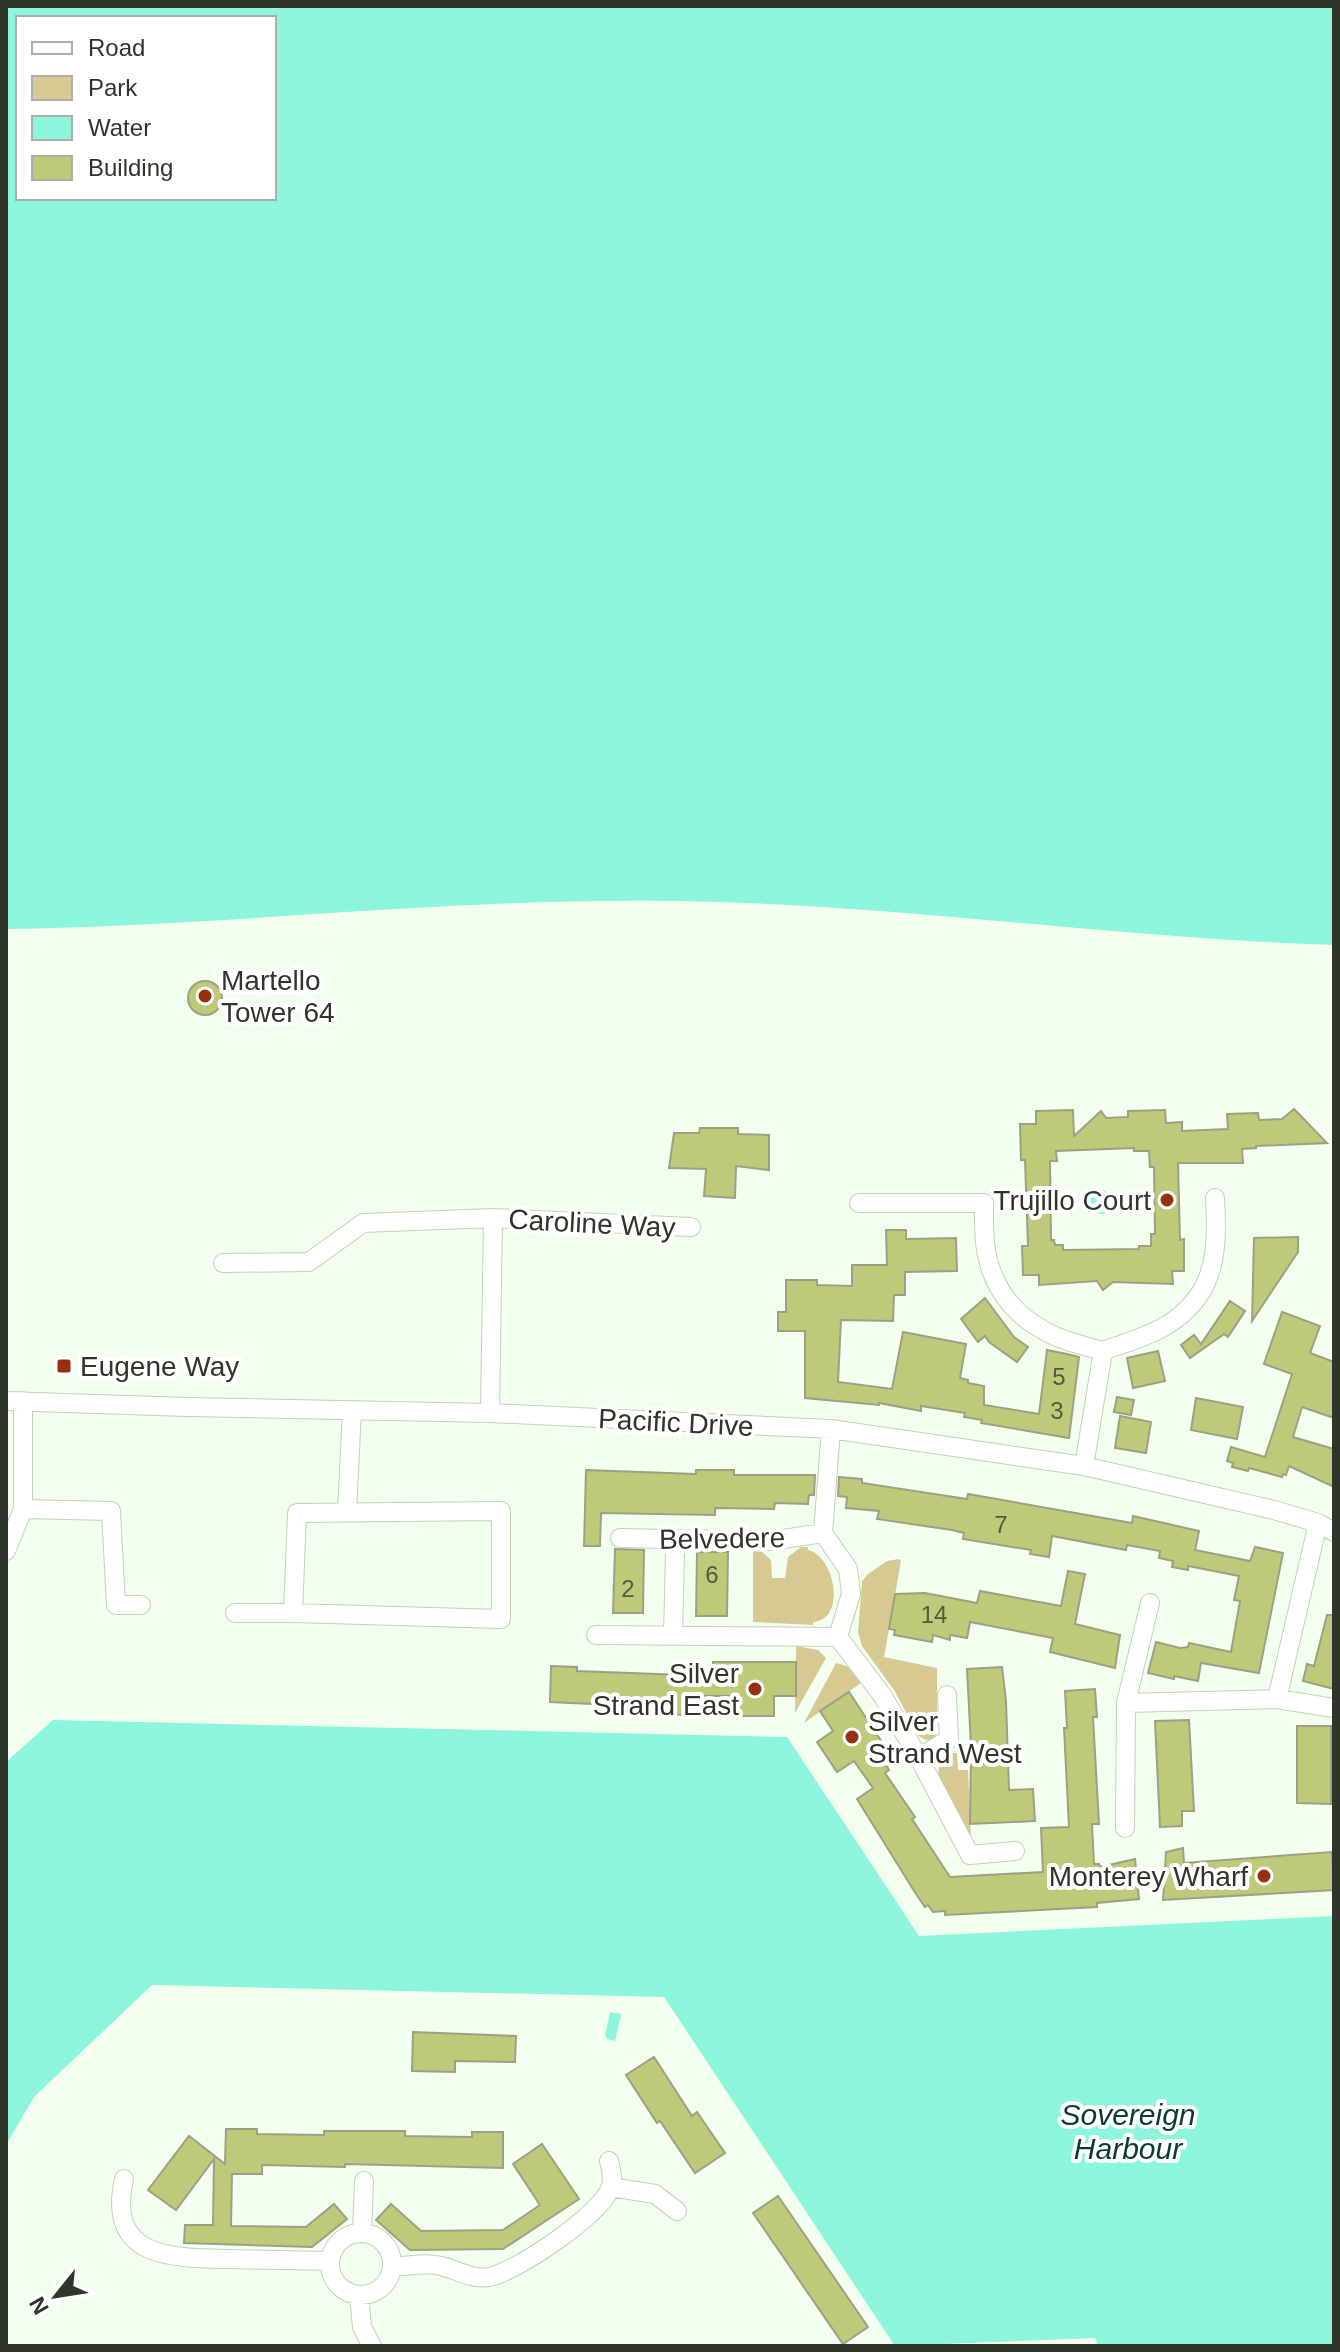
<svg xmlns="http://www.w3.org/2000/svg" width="1340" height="2352" font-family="Arial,sans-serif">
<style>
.green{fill:#d7c992}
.water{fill:#8df5db;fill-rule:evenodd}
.building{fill:#beca7a;stroke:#9ba182;stroke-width:2;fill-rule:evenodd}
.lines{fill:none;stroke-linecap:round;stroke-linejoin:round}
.minor-casing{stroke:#bfd3b7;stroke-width:20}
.minor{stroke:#fff;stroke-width:18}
.poi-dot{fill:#97300e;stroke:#fff;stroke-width:3}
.labels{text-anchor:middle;stroke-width:8;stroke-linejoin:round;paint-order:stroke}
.number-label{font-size:24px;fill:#525b3f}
.poi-label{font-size:28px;fill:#2e362b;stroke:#fff;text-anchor:start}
.street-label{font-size:28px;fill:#2e362b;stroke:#fff}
.water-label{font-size:30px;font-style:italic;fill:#0a3b31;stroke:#fff}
</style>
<rect width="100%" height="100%" fill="#f3ffee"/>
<path class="green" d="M801,1547H808V1550C835,1556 847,1620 813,1622V1625L753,1622V1551L762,1552L771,1560L772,1578H785L788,1557Z
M899,1559L901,1561L884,1657L937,1668V1732L934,1739C927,1741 924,1740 918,1735L894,1690L862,1646L858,1632L862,1581L868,1574L887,1561Z
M796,1646L818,1650L826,1658L795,1713Z
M836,1663L847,1666L861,1683L804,1723Z
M948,1753H957L958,1770H968L971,1841C959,1820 921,1771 948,1753Z"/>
<path class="water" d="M6,6H1334V945C1111,938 890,903 667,901C446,898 227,926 6,929ZM18,18H274V198H18Z
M1088 1202a12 12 0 1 1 24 0a12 12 0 1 1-24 0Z
M53,1720L787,1737L919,1936L1334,1916V2346H1097L1096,2338L895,2346L664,1997L152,1985L34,2097L6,2145V1762Z
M610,2012L621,2014L615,2041L607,2039L605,2035Z"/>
<path class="building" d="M188 998a17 17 0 1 1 34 0a17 17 0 1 1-34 0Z
M1294,1109L1327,1143L1256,1146V1148L1242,1149L1243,1163H1178L1180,1240L1184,1239V1271H1172L1173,1284L1113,1282L1103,1290L1097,1281L1039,1285V1275H1023L1022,1246H1028L1025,1160H1021L1020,1124H1036V1111L1073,1110L1074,1136L1101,1111L1106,1118L1128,1117V1111L1165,1110L1166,1123L1182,1122V1131L1228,1129L1227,1114L1258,1113L1259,1120L1282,1119ZM1134,1148V1151H1149L1150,1167H1154L1155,1234H1151V1246H1139V1249L1063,1250V1245H1055L1054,1240H1051L1050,1161H1057L1056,1151Z
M700,1128H738V1134L769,1135V1170L736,1166L735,1198L704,1196L706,1169L669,1168L674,1133H699Z
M886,1230H906V1239L956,1238L957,1271L905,1272V1295H894L893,1321L841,1320L838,1382L892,1389L903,1332L966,1344L960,1378L968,1380V1383L984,1386V1405L1039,1414L1047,1350L1067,1354L1079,1357L1069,1438L981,1423L982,1420L964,1417L965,1413L921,1406V1411L879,1403V1405L805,1398V1331H778V1312H786V1280H817V1285L852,1286V1265H887Z
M1298,1237V1252L1252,1321L1254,1238Z
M985,1298L1014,1337L1028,1347L1017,1362L989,1342L985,1336L978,1342L961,1319Z
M1230,1301L1245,1311L1228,1337L1224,1334L1190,1358L1181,1345L1194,1335L1201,1344Z
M1282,1312L1320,1326L1310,1353L1334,1362V1418L1302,1407L1293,1437L1334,1449V1487L1289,1466L1286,1475L1283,1474L1282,1477L1249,1468L1248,1471L1232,1467L1233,1463L1227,1461L1231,1447L1265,1457L1292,1374L1264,1364Z
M1158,1351L1165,1381L1133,1388L1127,1358Z
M1117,1397L1134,1400L1131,1415L1114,1412Z
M1196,1398L1243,1407L1237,1439L1191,1430Z
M1120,1416L1151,1422L1146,1453L1115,1448Z
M586,1470L696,1474V1470H734V1475H815L814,1495H809L808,1504L775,1503L774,1509L715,1508V1515L601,1513L600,1546H584Z
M839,1477L862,1479V1483L967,1499L968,1494L1132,1523L1133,1516L1199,1531L1195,1550L1250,1561L1255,1547L1283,1553L1259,1673L1201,1663L1198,1681L1174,1676V1679L1148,1673L1156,1642L1180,1648L1188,1647L1189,1643L1231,1652L1240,1601L1234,1600L1239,1576L1188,1566V1570L1172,1567L1173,1561L1159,1558L1160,1551L1127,1545L1126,1550L1052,1536L1049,1557L1030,1554L1031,1550L963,1539L964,1533L952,1530L877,1519L879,1511L846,1508L847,1497L838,1496Z
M615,1549L644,1550L643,1613H613Z
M697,1552H728L727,1616H696Z
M1068,1571L1085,1574L1075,1624L1120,1635L1115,1668L1050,1652L1053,1638L970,1622L967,1638L950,1635V1640L933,1635L932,1642L894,1635L895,1630L889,1629L895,1594L925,1593L977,1603L980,1591L1061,1606Z
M1327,1615H1334V1689L1303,1681L1307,1664L1314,1666Z
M713,1662H796V1696H774V1716H737V1696H699V1715L635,1714V1706L550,1702L551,1666L577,1667V1671L710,1676L711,1672H713Z
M1002,1667L1006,1701L1009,1790L1033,1789L1035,1821L970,1824L971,1746L967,1669Z
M1095,1689L1097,1717H1093L1099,1824H1092L1094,1864H1099L1100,1867L1135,1859L1139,1899L1097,1903V1907L945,1915V1911L933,1912L928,1905L925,1907L916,1894L857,1799L873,1788L854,1761L837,1772L817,1742L833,1731L820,1711L849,1692L895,1762L887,1767L889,1770L885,1773L915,1817L912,1819L950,1877L1043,1872L1041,1828L1069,1827L1064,1728H1067L1065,1691Z
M1189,1720L1194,1811H1182V1826L1160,1827L1155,1721Z
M1297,1726H1331V1804L1297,1803Z
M1183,1848L1184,1863L1332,1852L1334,1890L1163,1900L1166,1852Z
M413,2032L516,2036L515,2062L455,2061V2072L412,2071Z
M654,2057L692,2116L697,2112L725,2153L695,2173L660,2121L657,2123L626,2075Z
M226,2129H257V2134L324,2135V2131H405V2136L472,2137V2132H503V2168L345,2164V2167L262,2165V2174H232L231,2226L306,2227L334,2204L347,2219L312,2247L184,2243L185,2225H213L214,2159L176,2210L148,2190L189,2136L225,2164Z
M542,2144L579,2199L503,2249L410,2250L376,2220L391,2204L421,2231L503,2230L540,2205L513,2164Z
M778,2196L868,2327L843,2344L753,2213Z"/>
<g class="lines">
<defs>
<path id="minor" d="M859,1203H984C984,1227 983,1252 993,1275C1009,1315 1046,1337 1085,1346C1090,1347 1098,1351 1103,1350C1108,1350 1115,1346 1120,1345C1150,1335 1178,1324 1197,1298C1218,1270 1217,1232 1215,1198
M223,1263L309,1262L363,1223L493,1218L691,1227
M6,1401L187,1407L490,1413L831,1429L1084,1466L1274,1510L1318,1523L1334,1532
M490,1413L493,1218
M831,1429L823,1533L848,1569L851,1594L838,1637
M1084,1466L1103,1351
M23,1509L111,1511L116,1605H141
M347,1511L352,1410
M620,1538L770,1541L823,1533
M6,1551L23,1509V1401
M235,1613H293L297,1513L501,1511V1619L293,1613
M596,1635L838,1637
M673,1636L675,1553
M838,1637L882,1695L919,1758L970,1855L1015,1851
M1277,1699L1318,1523
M1126,1703L1150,1603
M919,1758L949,1739L947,1695
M1125,1828L1126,1703L1277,1699L1334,1708
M124,2179C106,2260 174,2258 231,2259C264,2260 297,2260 330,2261
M611,2187L655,2194L677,2211
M362,2233L364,2181
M330 2264a31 31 0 1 1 62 0a31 31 0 1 1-62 0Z
M392,2267C408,2266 426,2262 441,2266C457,2270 473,2280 489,2277C516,2272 604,2213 611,2186C613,2178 611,2168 609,2161
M359,2295L362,2327L372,2346"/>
</defs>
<use href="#minor" class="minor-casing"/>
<use href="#minor" class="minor"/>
</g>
<g class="poi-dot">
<circle cx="205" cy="996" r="8"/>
<circle cx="1167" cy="1200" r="8"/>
<rect x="56" y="1358" width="16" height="16" rx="4"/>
<circle cx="755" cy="1689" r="8"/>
<circle cx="852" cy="1737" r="8"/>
<circle cx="1264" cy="1876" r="8"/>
</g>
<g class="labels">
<g class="number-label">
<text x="1059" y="1385">5</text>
<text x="1057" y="1419">3</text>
<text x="1001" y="1533">7</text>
<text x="712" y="1583">6</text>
<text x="628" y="1597">2</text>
<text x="934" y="1623">14</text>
</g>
<g class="poi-label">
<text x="221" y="990">Martello<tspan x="221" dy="32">Tower 64</tspan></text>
<text x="1151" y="1210" text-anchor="end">Trujillo Court</text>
<text x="80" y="1376">Eugene Way</text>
<text x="739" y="1683" text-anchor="end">Silver<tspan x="739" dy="32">Strand East</tspan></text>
<text x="868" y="1731">Silver<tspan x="868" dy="32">Strand West</tspan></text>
<text x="1248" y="1886" text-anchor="end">Monterey Wharf</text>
</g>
<g class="street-label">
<text transform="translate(592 1223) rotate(3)" y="10">Caroline Way</text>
<text transform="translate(676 1422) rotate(3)" y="10">Pacific Drive</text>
<text transform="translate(722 1538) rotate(-1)" y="10">Belvedere</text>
</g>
<g class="water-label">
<text x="1128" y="2125">Sovereign<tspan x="1128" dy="34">Harbour</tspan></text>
</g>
</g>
<rect width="1340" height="2352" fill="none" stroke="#2e362b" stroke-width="16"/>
<rect x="16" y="16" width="260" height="184" fill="#ffffff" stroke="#abafaa" stroke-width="2"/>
<rect x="32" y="42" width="40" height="12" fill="#ffffff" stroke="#abafaa" stroke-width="2"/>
<text x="88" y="56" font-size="24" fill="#2e362b">Road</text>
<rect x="32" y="76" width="40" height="24" fill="#d7c992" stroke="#abafaa" stroke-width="2"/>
<text x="88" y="96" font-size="24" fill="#2e362b">Park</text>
<rect x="32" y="116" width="40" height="24" fill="#8df5db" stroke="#abafaa" stroke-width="2"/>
<text x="88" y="136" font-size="24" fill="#2e362b">Water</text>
<rect x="32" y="156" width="40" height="24" fill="#beca7a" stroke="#abafaa" stroke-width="2"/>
<text x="88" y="176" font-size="24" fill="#2e362b">Building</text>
<g transform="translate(56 2296) rotate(240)" stroke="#ffffff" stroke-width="6" paint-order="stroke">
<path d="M0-6L14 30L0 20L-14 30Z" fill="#2e362b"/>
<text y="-12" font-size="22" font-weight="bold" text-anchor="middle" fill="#2e362b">N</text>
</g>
</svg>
